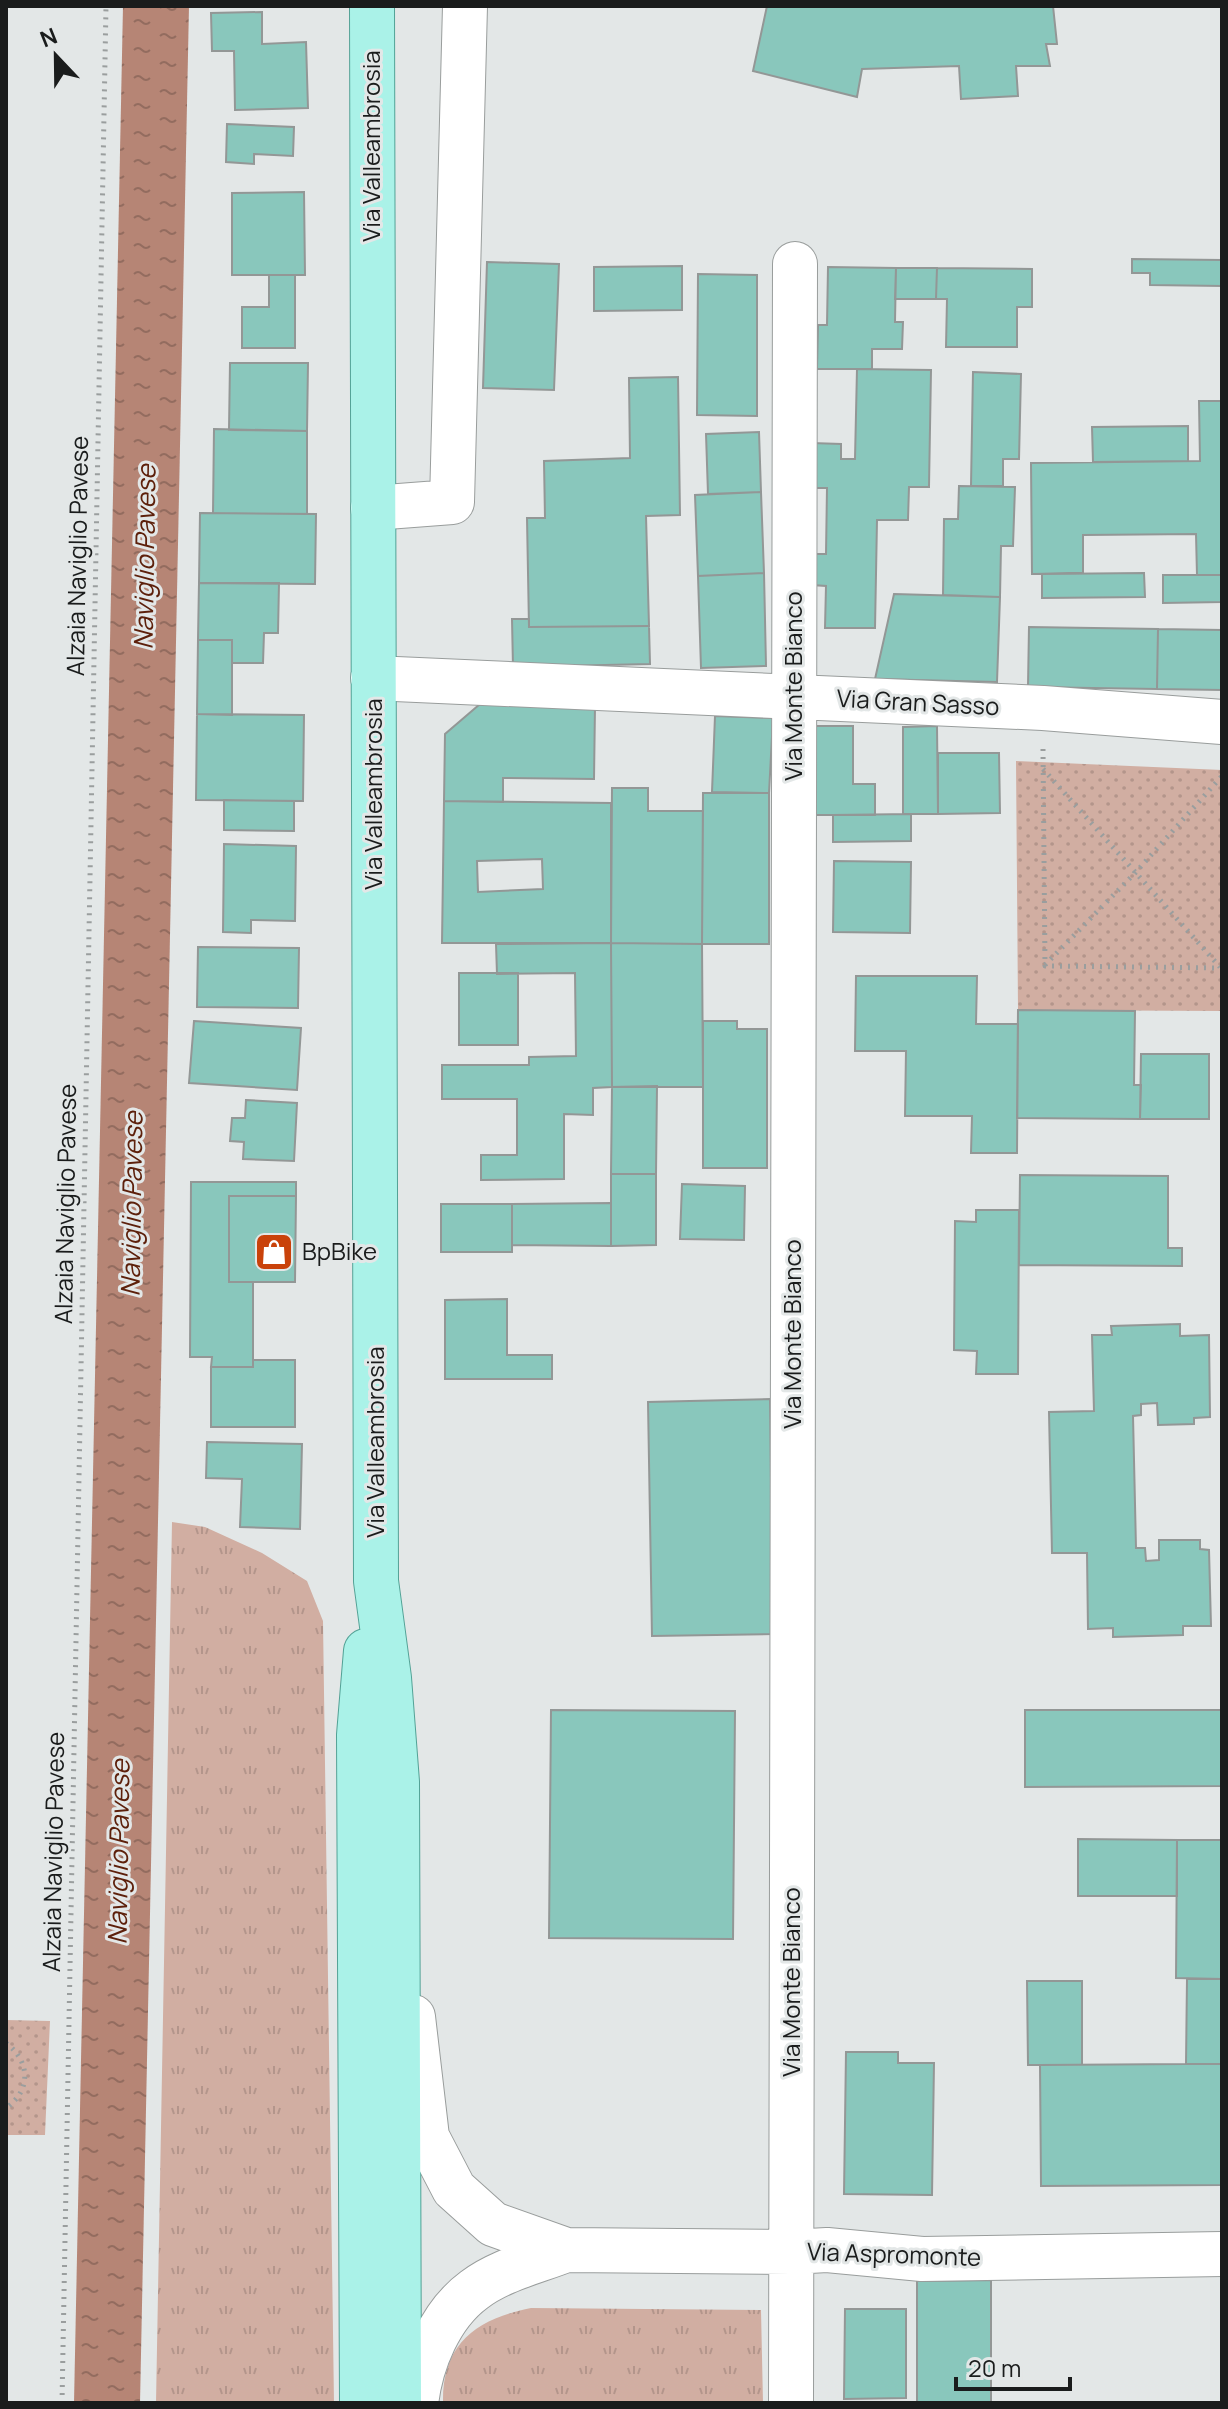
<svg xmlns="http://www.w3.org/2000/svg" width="1228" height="2409" font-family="Manrope,sans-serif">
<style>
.grass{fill:url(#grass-tufts)}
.park{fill:url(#park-dots)}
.water{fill:url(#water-ripples)}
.building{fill:#89c7bc;stroke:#939796;stroke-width:2;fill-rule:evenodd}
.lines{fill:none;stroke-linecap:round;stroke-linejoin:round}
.street-casing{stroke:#999d9c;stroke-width:46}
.primary-casing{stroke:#53a296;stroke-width:46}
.path{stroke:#9a9e9e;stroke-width:5;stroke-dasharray:2 6;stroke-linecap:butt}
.street{stroke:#fff;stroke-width:44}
.primary{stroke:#aaf2e8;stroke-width:44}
.labels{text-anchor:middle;stroke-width:6;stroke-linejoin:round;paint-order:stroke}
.street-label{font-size:24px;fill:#1a1c1c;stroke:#e3e7e7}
.poi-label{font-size:24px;fill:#1a1c1c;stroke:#e3e7e7;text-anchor:start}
.water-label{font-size:26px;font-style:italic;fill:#5d200b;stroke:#e3e7e7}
</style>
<defs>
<pattern id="grass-tufts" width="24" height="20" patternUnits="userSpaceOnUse" patternTransform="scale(2)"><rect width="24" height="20" fill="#d1aea2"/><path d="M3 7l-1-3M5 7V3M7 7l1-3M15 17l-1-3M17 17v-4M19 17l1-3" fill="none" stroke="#b3958b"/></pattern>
<pattern id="park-dots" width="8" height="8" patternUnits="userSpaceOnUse" patternTransform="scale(2)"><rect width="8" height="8" fill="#d1aea2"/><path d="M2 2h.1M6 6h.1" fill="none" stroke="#b3958b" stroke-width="1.8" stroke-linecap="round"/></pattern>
<pattern id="water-ripples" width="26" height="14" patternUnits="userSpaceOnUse" patternTransform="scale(2)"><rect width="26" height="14" fill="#b68575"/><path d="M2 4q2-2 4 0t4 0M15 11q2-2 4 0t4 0" fill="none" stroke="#936c5f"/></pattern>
</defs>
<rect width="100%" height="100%" fill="#e3e7e7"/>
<path class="grass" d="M172,1522L205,1527L262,1553L307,1581L323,1621L334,2403H156Z
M531,2308L761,2310L763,2403H443C442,2342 478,2319 531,2308Z"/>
<path class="park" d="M1016,761L1222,770V1011L1018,1010Z
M6,2020L50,2021L45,2135H6Z"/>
<path class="water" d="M123,6H189L140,2403H74Z"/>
<path class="building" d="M767,6H1053L1057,44H1046L1050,66H1016L1018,96L961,99L959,66L862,69L857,97L753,71Z
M262,12V44L306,42L308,108L235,110L234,51H212L211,13Z
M227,124L294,127L293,156L254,154V164L226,162Z
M304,192L305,275H232V193Z
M1132,259L1222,260V286L1150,285V273H1132Z
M487,262L559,264L554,390L483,388Z
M682,266V310L594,311V267Z
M828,267L896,268L895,322H903L902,349H872V369H817L818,325H827Z
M896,268H937L936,299H895Z
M937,268L1032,269V307H1017V347H946L947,299H936Z
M698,274L757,275V416L697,415Z
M269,275H295V348H242V307H269Z
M230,363H308L307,431L229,430Z
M857,369L931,370L929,487H909L908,520H877L875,628H825L826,586L812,585V554H826L827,488H811L812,443L841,444V459H855Z
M973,372L1021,374L1019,459H1003V486H971Z
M678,377L680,515L646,516L649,626L529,627L527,518H545L544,461L630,458L629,378Z
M1199,401H1222V575H1197L1196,534L1083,535V573L1032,574L1031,463L1200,461Z
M1188,426V461L1093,462L1092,427Z
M214,429L307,431V514L213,513Z
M759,432L761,492L708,494L706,434Z
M959,486L1015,487L1013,546H1001L1000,597L943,595L944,519H958Z
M761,492L764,573L698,576L695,495Z
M200,513L316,514L315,584L199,583Z
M764,573L766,666L701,668L698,576Z
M1144,573L1145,597L1042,598V574Z
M1163,575H1222V602L1163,603Z
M199,583H279L278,633H264L263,663H232V640H198Z
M894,594L1000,597L997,682L875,679Z
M512,619H529V627L649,626L650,664L513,667Z
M1029,627L1158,629L1157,689L1028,687Z
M1158,629L1222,630V690L1157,689Z
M198,640H232V715L197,714Z
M480,704L595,706L594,779L503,778V802L444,801L445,734Z
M197,714L304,715L303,801L196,800Z
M715,716L773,718L769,793L712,792Z
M815,726H853V784H875V815H815Z
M937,726L938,814H903V727Z
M938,753H999L1000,813L938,814Z
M612,788H648V811H703L702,944L611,943Z
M703,793H769V944H702Z
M224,800L294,801V831L224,830Z
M444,801L611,803V943H442ZM542,859L543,889L478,892L477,861Z
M911,814V841L833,842V815Z
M224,844L296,846L295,921L251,920V933L223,932Z
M834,861L911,862L910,933L833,932Z
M611,943L612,1087L593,1088V1115L564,1114V1179L481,1180V1155H517V1099H442V1065H529V1057L576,1056L575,973L497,974L496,944Z
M611,943L702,944L703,1087H612Z
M198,947L299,948L298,1008L197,1007Z
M459,973H518V1045H459Z
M856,976H977L976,1024H1018L1017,1153H971L972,1116H905L906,1051H855Z
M1018,1010L1135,1011L1134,1085H1141L1140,1119L1017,1118Z
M194,1021L301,1028L297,1090L189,1083Z
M703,1021H737V1029H767V1168H703Z
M1141,1054H1209V1119H1140Z
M657,1086L656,1174H611L612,1087Z
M246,1100L297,1103L294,1161L243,1159L244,1142L230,1141L232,1118H245Z
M611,1174H656V1245L611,1246Z
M1020,1175L1168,1176V1248H1182V1266L1019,1265Z
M191,1182H296V1196H229V1282H253V1367H211L212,1357H190Z
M682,1184L745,1186L744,1240L680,1239Z
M229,1196H296L295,1282H229Z
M611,1203V1246L512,1245V1204Z
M441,1204H512V1252H441Z
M976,1210H1019L1018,1374H976L977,1351L954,1350L955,1221L976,1222Z
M507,1299V1355H552V1379H445V1300Z
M1180,1324V1336L1209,1335L1210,1417L1194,1418V1424L1158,1425L1157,1403L1141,1404V1415L1133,1416L1136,1548H1145L1146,1561L1159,1560V1540H1200V1549L1209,1550L1211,1626H1183V1635L1113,1637V1628L1088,1629L1087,1553H1052L1049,1412L1094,1411L1092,1335H1112L1111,1326Z
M253,1360H295V1427H211V1367H253Z
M770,1399L773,1634L652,1636L648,1402Z
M207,1442L302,1444L300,1529L240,1527L242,1479L206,1478Z
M551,1710L735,1711L733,1939L549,1938Z
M1025,1710H1222V1786L1025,1787Z
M1078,1839L1177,1840V1896H1078Z
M1177,1840H1222V1979L1176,1978Z
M1187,1979H1222V2064H1186Z
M1027,1981H1082V2065H1028Z
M846,2052H898V2063H934L932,2195L844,2194Z
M1186,2064H1222V2185L1041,2186L1040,2065Z
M991,2280V2403H917V2281Z
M845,2309H906V2398L844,2399Z"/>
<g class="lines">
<defs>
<path id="street" d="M373,508L452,502L465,6
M373,678L1043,708L1222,722
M413,2017L427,2137L454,2189L493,2224L566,2250L791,2252L827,2250L922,2259L1222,2254
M416,2403C421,2362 440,2315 474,2290C500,2270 536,2262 566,2250
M791,2403L795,264"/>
<path id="primary" d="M372,6L376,1581L389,1678L397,1782L399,2403
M362,2403L359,1735L366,1651"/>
</defs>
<use href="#street" class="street-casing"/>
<use href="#primary" class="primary-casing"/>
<path class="path" d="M1043,749L1045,966L1222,968
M1043,769L1220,967
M1045,965L1135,873L1222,776
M6,2043C30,2061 32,2090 6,2108
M62,2403L106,6"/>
<use href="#street" class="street"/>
<use href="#primary" class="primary"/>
</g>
<defs>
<symbol id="shop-square" viewBox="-11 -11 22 22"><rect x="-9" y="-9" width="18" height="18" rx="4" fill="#c9420a" stroke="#e3e7e7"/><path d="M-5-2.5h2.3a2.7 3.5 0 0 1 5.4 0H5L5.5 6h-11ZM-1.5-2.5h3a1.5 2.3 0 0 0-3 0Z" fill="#fff"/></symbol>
</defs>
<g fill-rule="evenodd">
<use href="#shop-square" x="252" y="1230" width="44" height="44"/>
</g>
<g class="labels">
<g class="street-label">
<text transform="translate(372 146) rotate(-90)" y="8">Via Valleambrosia</text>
<text transform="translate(78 556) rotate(-89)" y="8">Alzaia Naviglio Pavese</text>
<text transform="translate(794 686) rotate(-90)" y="8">Via Monte Bianco</text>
<text transform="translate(918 703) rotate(3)" y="8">Via Gran Sasso</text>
<text transform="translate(374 794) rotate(-90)" y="8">Via Valleambrosia</text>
<text transform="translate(66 1204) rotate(-89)" y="8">Alzaia Naviglio Pavese</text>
<text transform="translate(793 1334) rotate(-90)" y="8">Via Monte Bianco</text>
<text transform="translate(376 1442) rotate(-90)" y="8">Via Valleambrosia</text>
<text transform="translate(54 1852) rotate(-89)" y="8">Alzaia Naviglio Pavese</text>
<text transform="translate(792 1982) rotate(-90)" y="8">Via Monte Bianco</text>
<text transform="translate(894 2255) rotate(2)" y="8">Via Aspromonte</text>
</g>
<g class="poi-label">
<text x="302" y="1260">BpBike</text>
</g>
<g class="water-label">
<text transform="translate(145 557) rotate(-89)" y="9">Naviglio Pavese</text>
<text transform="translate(132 1204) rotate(-89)" y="9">Naviglio Pavese</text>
<text transform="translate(119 1852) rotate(-89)" y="9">Naviglio Pavese</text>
</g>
</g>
<rect width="1228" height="2409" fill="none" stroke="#1a1c1c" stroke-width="16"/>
<g transform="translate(56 56) rotate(338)" stroke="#e3e7e7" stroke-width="6" paint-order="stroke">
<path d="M0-6L14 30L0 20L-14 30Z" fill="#1a1c1c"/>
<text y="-12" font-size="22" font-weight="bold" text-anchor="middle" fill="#1a1c1c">N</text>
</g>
<path d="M956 2377v12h114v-12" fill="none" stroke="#1a1c1c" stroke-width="4"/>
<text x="968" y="2377" font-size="24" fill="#1a1c1c" stroke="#e3e7e7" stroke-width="6" paint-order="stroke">20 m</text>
</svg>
